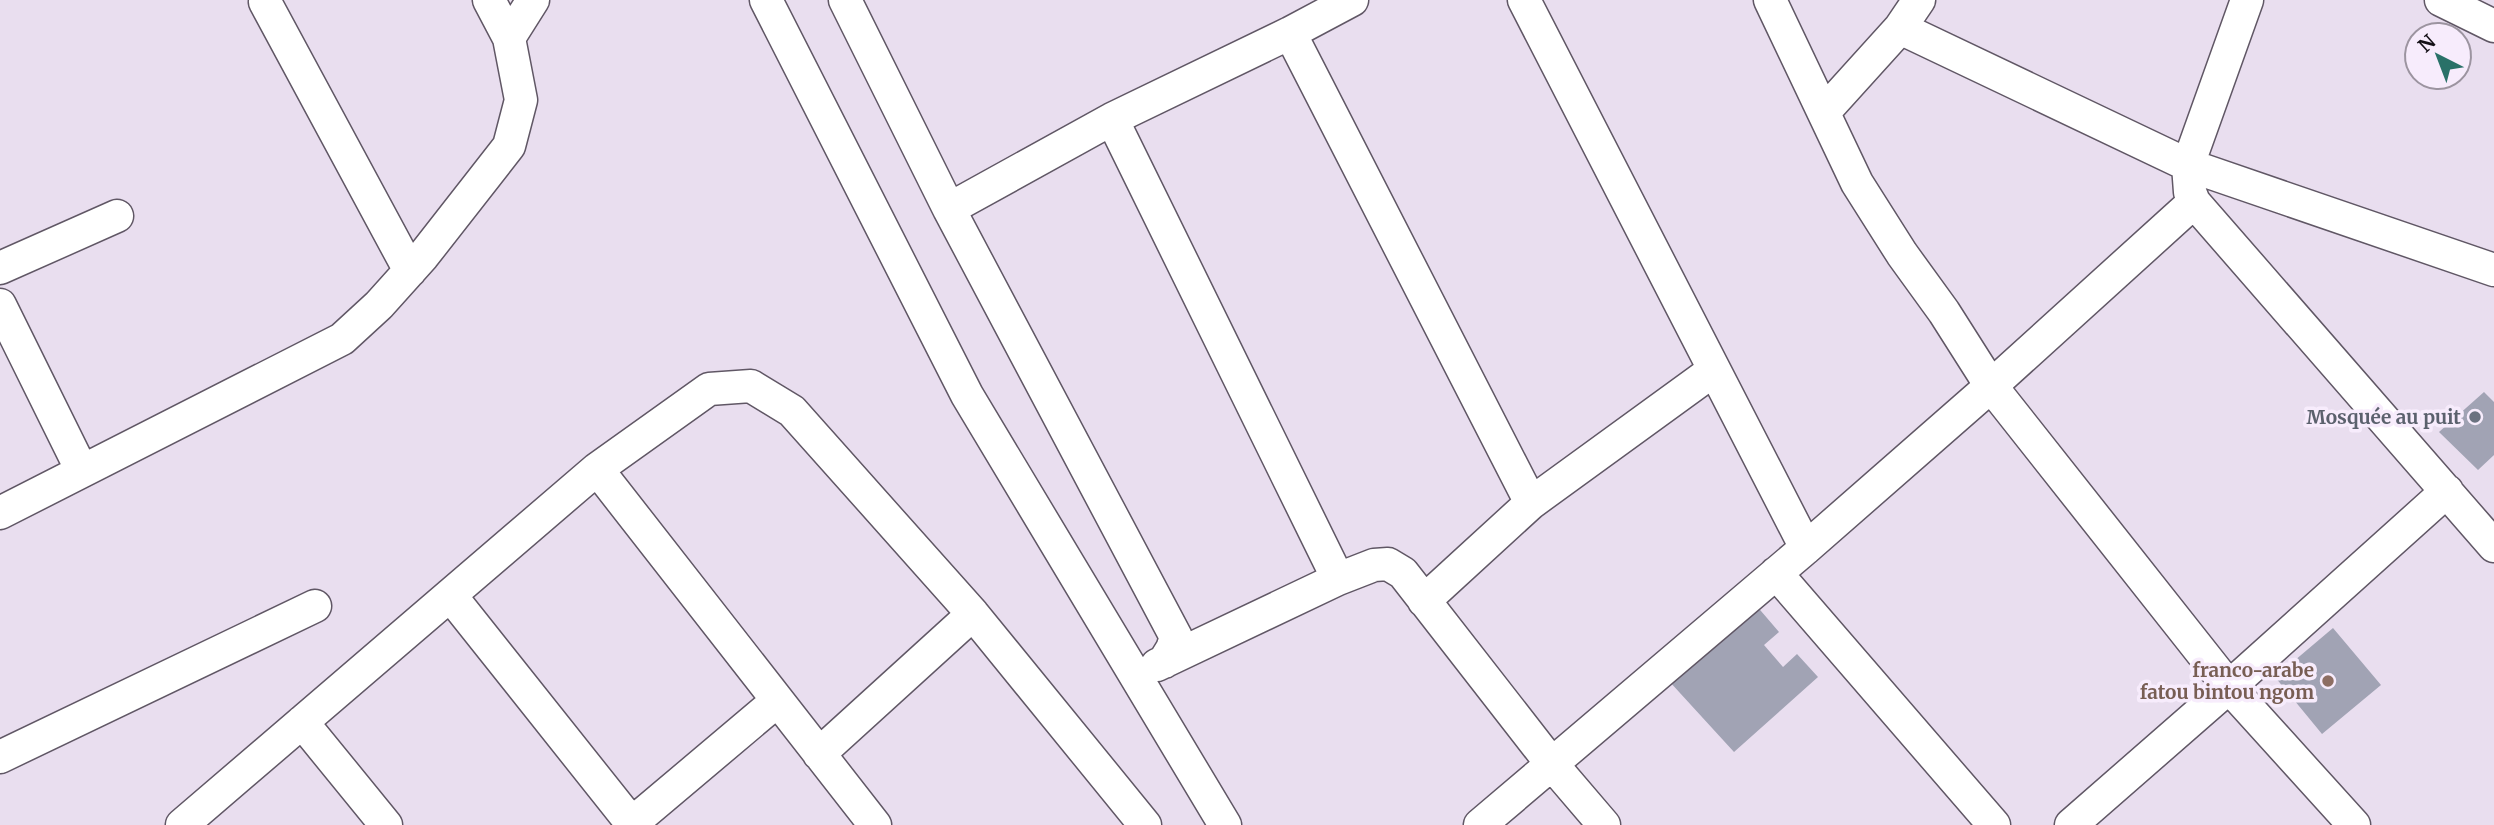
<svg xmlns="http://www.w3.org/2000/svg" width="2494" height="825" font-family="Merriweather,serif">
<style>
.building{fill:#a1a3b4}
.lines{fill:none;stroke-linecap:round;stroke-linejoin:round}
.street-casing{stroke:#605765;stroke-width:35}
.street{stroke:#fff;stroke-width:32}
.worship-dot{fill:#6b7280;stroke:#f7ecfc;stroke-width:2.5}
.education-dot{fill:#8d6e63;stroke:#f7ecfc;stroke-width:2.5}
.labels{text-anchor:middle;stroke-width:7;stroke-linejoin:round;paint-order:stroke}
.worship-label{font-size:19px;font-weight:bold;fill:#5b616d;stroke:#f7ecfc;text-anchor:end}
.education-label{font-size:19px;font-weight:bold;fill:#785e54;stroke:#f7ecfc;text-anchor:end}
</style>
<rect width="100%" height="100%" fill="#e9deef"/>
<path class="building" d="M2484,392L2494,402V455L2478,470L2439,432Z
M1755,604L1779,632L1764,645L1783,667L1797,654L1818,677L1734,752L1669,681Z
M2333,628L2381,685L2322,734L2275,677Z"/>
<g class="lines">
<defs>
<path id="street" d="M766,0L967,395L1225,825
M845,0L949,209L1176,637L1172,649L1164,662
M1524,0L1806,548
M1770,0L1857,183L1902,254L1944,312L1991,386L2229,687L2354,825
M2247,0L2188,165L2190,192L2194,202L2494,546
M2441,0L2494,26
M265,2L410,271
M1900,28L2188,165L2494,270
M1290,33L1531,503
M509,38L533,0
M1824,112L1900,28L1919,0
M1112,119L1338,579
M949,209L1112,119L1290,33L1352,0
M0,268L117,216
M0,305L82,471
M597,469L875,825
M0,513L342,339L379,305L423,256L509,146L521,100L509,38L489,0
M1776,573L1994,825
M450,595L633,825
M1424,601L1531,503L1714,370
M1157,665L1338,579L1374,565L1388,564L1403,573L1551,763L1604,825
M302,722L386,825
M819,754L973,614
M0,757L315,606
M182,825L597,469L709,389L751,386L792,411L973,614L1145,825
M630,825L777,701
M1480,825L1806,548L1991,386L2194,202
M2071,825L2229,687L2447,491"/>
</defs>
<use href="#street" class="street-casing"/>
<use href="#street" class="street"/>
</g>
<circle class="worship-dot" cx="2475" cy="417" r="7"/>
<circle class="education-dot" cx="2328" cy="681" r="7"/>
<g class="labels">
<g class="worship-label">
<text x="2461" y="424">Mosquée au puit</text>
</g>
<g class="education-label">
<text x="2314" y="677">franco-arabe<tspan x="2314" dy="22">fatou bintou ngom</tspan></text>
</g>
</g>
<g transform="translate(2438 56) rotate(318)"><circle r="33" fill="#f7ecfc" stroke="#9c94a0" stroke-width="2"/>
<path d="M0-5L12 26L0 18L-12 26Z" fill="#297168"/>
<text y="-10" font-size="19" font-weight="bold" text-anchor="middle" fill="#141016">N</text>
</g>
</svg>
